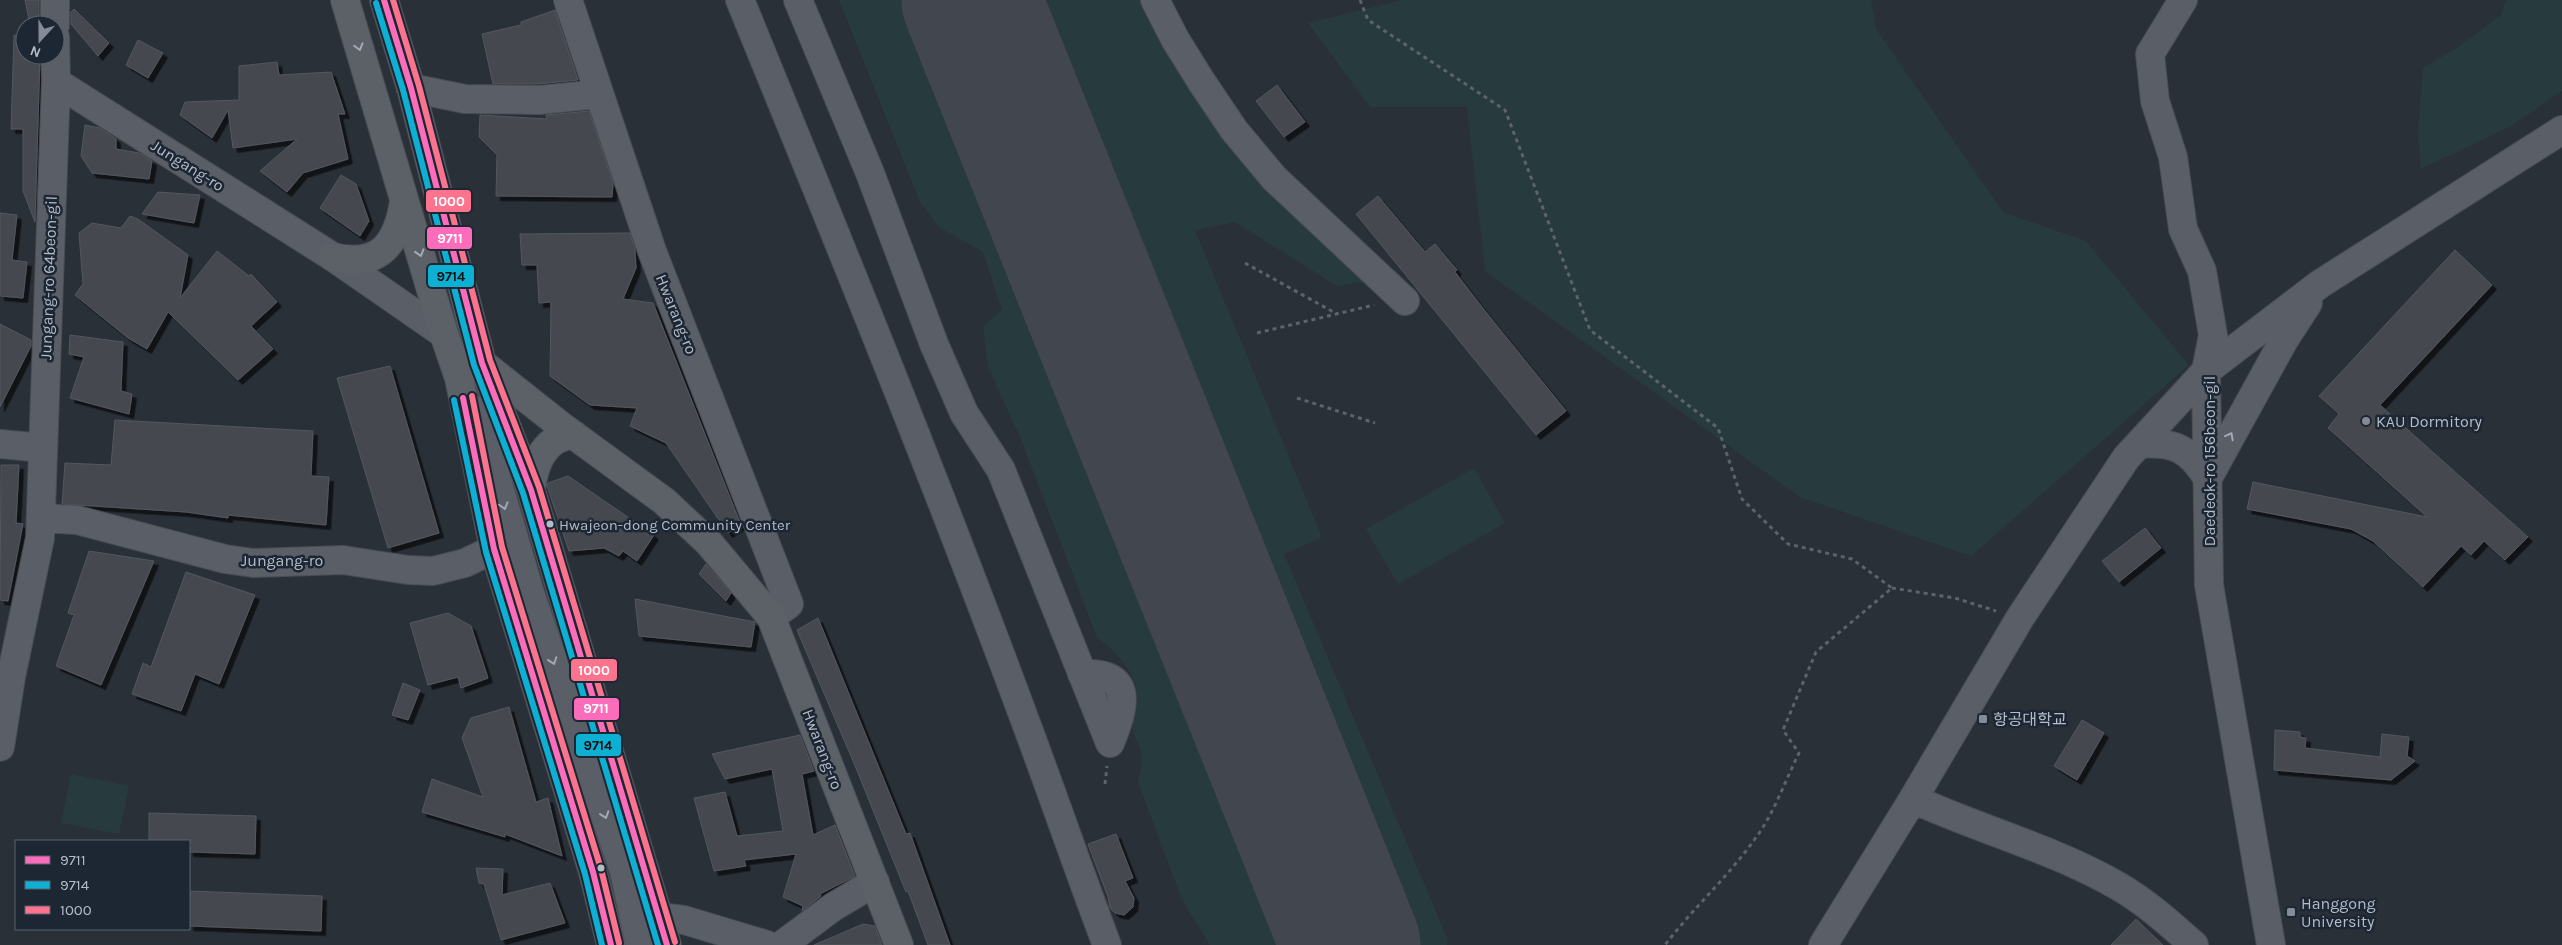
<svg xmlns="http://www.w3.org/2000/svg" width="2562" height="945" font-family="Karla,'Noto Sans KR',sans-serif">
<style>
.green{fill:#273a3e}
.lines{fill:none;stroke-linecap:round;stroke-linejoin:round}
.runway{stroke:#42464e;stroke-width:139}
.building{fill:#444950;stroke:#52575f;filter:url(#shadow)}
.minor-casing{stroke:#484c53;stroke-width:30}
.major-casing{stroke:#484c55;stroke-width:30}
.path{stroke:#5d636a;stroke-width:3;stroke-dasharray:4 4;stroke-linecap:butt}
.minor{stroke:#5a5e66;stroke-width:28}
.major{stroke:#5c6168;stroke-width:28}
.bus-1-casing{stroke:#1d2633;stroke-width:10}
.bus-2-casing{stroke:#1d2633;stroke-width:10}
.bus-3-casing{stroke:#1d2633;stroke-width:10}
.bus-1{stroke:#fb6dba;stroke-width:6}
.bus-2{stroke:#0dafd3;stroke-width:6}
.bus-3{stroke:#fc738d;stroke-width:6}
.oneway{stroke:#a2aab6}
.oneway2{stroke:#a2a9b5}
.poi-dot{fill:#848b96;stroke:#1d2633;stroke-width:2}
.bus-dot{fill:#b4bcc9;stroke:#1d2633;stroke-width:2}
.labels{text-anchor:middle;stroke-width:5;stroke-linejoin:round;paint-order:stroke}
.bus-label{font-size:15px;fill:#b4bcc9;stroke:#1d2633;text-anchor:start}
.street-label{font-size:16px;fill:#b4bcc9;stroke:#1d2633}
.poi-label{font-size:16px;fill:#b4bcc9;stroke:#1d2633;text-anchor:start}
.line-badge{stroke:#1d2633;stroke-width:2}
.badge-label{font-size:14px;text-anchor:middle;font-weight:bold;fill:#fff}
.pale-badge-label{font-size:14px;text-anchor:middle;font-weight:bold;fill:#111}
</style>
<defs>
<filter id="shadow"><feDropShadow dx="4.5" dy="4.5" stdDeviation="0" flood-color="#0009"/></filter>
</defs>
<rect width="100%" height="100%" fill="#2a3038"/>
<path class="green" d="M839,0H945L1324,945H1210L1182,900L1138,782C1141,771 1144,759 1140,748C1138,742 1134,737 1133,730C1132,717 1137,711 1137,700C1138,673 1116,652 1097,637L1020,437L988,367L983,326L1002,310L983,252L940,228L920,202Z
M1011,0H1142L1372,281L1337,286L1235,222L1195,230L1322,537L1284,554L1448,940L1447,945H1387Z
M1403,0H1871L1876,29L2003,212L2086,241L2189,365L1971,556L1800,497L1485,271L1467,107H1370L1308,23Z
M2506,0H2562V91L2511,126L2421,169L2418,135L2423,68L2461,45L2501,15Z
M1474,468L1505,523L1398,584L1366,529Z
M71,774L129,786L119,834L61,823Z"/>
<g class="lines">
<path class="runway" d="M971,0L1351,945"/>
</g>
<path class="building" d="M25,0H39V25H30Z
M74,9L109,43L98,56L71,24V12Z
M555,10L578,80L538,84H493L482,34L521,25V22Z
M14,35L25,36V55H40L35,222L23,191V129H11Z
M138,40L163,53L148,78L126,65Z
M277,62L279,75L331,72L345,114H338L348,159L303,173L287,192L260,171L297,139L233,148L228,110L212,138L180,115L185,102L239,100V66Z
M1277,85L1305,122L1284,137L1256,101Z
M589,111L613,183L612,197L496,196L497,155L479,137L480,115L547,119L546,115Z
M85,125L100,128L116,139V149L139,153L152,161L149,179L92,173L81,156Z
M341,175L356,184L369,221L360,236L320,208Z
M158,192L200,195L194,223L142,214Z
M1378,196L1425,252L1435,244L1457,270L1455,272L1485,311L1566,411L1536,435L1356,214Z
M0,213L17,215L12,260L27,262L23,298L0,296Z
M130,216L138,219L188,255L180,298L217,251L249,276L251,274L277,302L251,326L273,349L238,380L168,312L147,349L128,338L75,295L83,284L79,233L92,223L121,228Z
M630,233L635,250L636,268L623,299L653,303L741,525L728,533L666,443L630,426L637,408L590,405L550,376L551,302L539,303L537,265H522L520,234Z
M2455,250L2492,285L2380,405L2528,537L2505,560L2484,541L2471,555L2461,546L2423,587L2373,541L2351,529L2247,509L2253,482L2427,517L2328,428L2339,414L2319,396Z
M0,324L31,340V346L0,407Z
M70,335L123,342L121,391L132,394L129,414L70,398L84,357L69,354Z
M390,366L439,533L388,548L337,378Z
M115,420L313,431L311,476L329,477L326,525L228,515V518L186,512L62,504L65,463L111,465Z
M1,465H19L16,523L23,524L8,601L0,600Z
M568,476L654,535L637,561L623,551L619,556L604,548L569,551L547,486L548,483Z
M2145,528L2161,548L2119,582L2102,561Z
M89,551L154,561L101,685L56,666L74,615L68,613Z
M706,564L731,593L726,601L699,574Z
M186,572L255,595L219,684L195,674L181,711L132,694L143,663L151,667Z
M635,599L755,622L751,647L639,636Z
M448,613L471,626L488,678L461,688L458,677L428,685L410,623Z
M818,618L906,834L910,833L950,945H928L908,891L906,892L856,768L797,630Z
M403,683L420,690L408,720L392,715Z
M509,707L536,802L548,798L562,856L505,834V837L422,812L432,779L483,797L462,738L471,718Z
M2082,720L2104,733L2077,780L2054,766Z
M2275,730L2300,732V737L2306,738L2305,748L2380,757L2382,734L2409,737L2407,756L2415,761L2391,780L2274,770Z
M800,735L814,771L802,774L813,835L835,825L855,876L820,894L821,896L802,911L803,906L783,897L796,854L744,860L746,866L714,871L694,798L725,792L737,836L783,831L772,769L725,779L712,754Z
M149,813L256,816L255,854L189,852V841H149Z
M1116,834L1133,878L1125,881L1134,898L1133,907L1124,915L1115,913L1110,908L1108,897L1088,844Z
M476,868L503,869L502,895L550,883L565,923L501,940L484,884L479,883Z
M189,891L322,896L321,931L189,926Z
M2136,919L2163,945H2111Z
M863,924L875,926L882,945H814Z"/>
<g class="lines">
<defs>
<path id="minor" d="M55,0V25
M568,0L652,251L789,604L771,617
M740,0C837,237 934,475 1023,715C1052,792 1078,869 1107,945
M798,0L870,173L934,344L964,413L1001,470L1110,743
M1155,0L1175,39L1201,81L1234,130L1274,178L1405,301
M2183,0L2150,54L2155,101L2173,157L2183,229L2202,271L2213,335L2206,371L2209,585L2271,945
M56,82L333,257L444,334
M411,88L465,99L539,100L599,94
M472,409L485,439L530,593L624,871L640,945
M0,444L43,448
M2139,444C2174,441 2190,449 2208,479
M2209,476L2284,340L2308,303
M41,518L77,520L225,559L253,563L343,560L408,570L433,571L465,563L494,549
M1082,674C1135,671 1125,708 1110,743
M0,747L11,677L40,538L56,82L55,37
M1913,799C1981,830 2054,849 2118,886C2146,902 2170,924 2194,945
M658,917L684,920L767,945
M782,945L833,907L875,882
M1823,945L1913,799L2020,618L2126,458L2206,371L2320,284L2562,130"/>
<path id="major" d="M345,0L444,334L459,378L494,549L593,872L611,945
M384,0L411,88L482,363L531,490L667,945
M333,257C380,268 397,244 404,202
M483,364L560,425L664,501L709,543L771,617L899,945
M531,490C534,464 544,436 574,435"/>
</defs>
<use href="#minor" class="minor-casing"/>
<use href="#major" class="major-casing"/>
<path class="path" d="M1360,0L1368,20L1505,110L1590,330L1718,428L1742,499L1788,544L1852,559L1892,588L1816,652L1783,730L1799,753C1786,779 1774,813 1757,836C1730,875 1694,907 1665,945
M1245,263L1337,314
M1257,333L1374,305
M1297,398L1375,423
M1892,588L1955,598L1996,611
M1105,784L1107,766"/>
<use href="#minor" class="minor"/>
<use href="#major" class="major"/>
<defs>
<path id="bus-1" d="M384,0L411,88L482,363L531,490L667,945
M463,398L494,549L593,872L611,945"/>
<path id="bus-2" d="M376,3L403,90L474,365L523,493L658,945
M454,400L486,552L585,874L602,945"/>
<path id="bus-3" d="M393,0L419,86L490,360L539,487L675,942
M472,396L502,547L601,869L619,943"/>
</defs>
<use href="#bus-1" class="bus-1-casing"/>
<use href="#bus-2" class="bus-2-casing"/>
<use href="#bus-3" class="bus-3-casing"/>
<use href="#bus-1" class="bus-1"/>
<use href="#bus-2" class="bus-2"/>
<use href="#bus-3" class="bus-3"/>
</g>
<defs><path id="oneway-chevron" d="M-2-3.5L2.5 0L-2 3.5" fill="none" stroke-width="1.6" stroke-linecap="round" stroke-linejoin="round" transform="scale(1.25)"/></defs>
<g class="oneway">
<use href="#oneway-chevron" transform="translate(359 47) rotate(74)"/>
<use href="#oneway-chevron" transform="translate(420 253) rotate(73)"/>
</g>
<g class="oneway2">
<use href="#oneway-chevron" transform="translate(2230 436) rotate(-62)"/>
<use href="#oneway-chevron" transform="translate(504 506) rotate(74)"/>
<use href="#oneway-chevron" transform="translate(553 661) rotate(71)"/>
<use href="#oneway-chevron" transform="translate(605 815) rotate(71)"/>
</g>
<g class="poi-dot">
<circle cx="2366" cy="421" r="5"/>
<rect x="1978" y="714" width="10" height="10" rx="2.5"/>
<rect x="2286" y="907" width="10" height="10" rx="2.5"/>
</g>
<g class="bus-dot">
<circle cx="550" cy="524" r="4.5"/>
<circle cx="601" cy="868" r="4.5"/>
</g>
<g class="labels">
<g class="bus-label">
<text x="559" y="530">Hwajeon-dong Community Center</text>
</g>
<g class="street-label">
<text transform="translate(188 165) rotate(32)" y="6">Jungang-ro</text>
<text transform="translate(48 278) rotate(-88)" y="6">Jungang-ro 64beon-gil</text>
<text transform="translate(677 314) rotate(68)" y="6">Hwarang-ro</text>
<text transform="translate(2209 461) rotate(-90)" y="6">Daedeok-ro 156beon-gil</text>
<text x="282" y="566">Jungang-ro</text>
<text transform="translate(823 749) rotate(69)" y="6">Hwarang-ro</text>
</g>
<g class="poi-label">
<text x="2376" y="427">KAU Dormitory</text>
<text x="1993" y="725">항공대학교</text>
<text x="2301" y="909">Hanggong<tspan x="2301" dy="18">University</tspan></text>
</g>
</g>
<g class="line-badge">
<rect x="425" y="189" width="47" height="24" rx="5" fill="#fc738d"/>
<rect x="426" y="226" width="47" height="24" rx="5" fill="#fb6dba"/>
<rect x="427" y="264" width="48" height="24" rx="5" fill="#0dafd3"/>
<rect x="570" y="658" width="48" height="24" rx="5" fill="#fc738d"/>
<rect x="573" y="697" width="47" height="24" rx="5" fill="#fb6dba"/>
<rect x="575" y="733" width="47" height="24" rx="5" fill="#0dafd3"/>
</g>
<g class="badge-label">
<text x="449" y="206">1000</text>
<text x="450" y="243">9711</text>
<text x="594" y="675">1000</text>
<text x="596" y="713">9711</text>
</g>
<g class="pale-badge-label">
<text x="451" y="281">9714</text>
<text x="598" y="750">9714</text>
</g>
<rect x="15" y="840" width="175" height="90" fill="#1d2633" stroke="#59626f"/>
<rect x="25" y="856" width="25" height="8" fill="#fb6dba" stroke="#59626f"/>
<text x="60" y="865" font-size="15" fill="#b4bcc9">9711</text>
<rect x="25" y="881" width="25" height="8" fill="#0dafd3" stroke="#59626f"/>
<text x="60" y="890" font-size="15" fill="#b4bcc9">9714</text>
<rect x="25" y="906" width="25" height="8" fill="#fc738d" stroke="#59626f"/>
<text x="60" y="915" font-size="15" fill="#b4bcc9">1000</text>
<g transform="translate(40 40) rotate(201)"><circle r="24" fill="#1d2633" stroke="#59626f"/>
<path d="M0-4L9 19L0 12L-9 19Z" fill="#848b96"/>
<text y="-8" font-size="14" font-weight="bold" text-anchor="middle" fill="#b4bcc9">N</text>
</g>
</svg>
